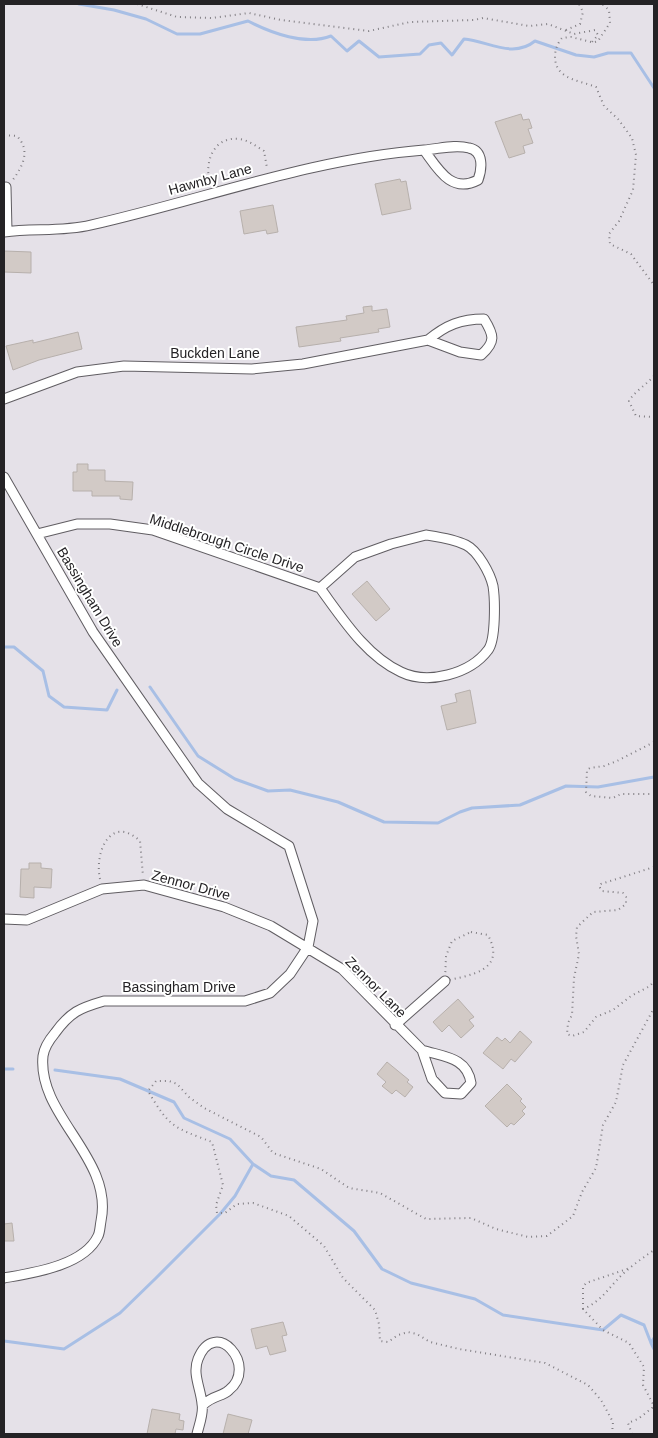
<svg xmlns="http://www.w3.org/2000/svg" width="658" height="1438" font-family="Arial,sans-serif">
<style>
.lines{fill:none;stroke-linecap:round;stroke-linejoin:round}
.stream{stroke:#a8bfe5;stroke-width:3}
.building{fill:#d2cac6;stroke:#b7b0ac}
.street-casing{stroke:#605d62;stroke-width:11}
.path{stroke:#827f84;stroke-width:2;stroke-dasharray:1 4;stroke-linecap:butt}
.street{stroke:#fff;stroke-width:9}
.labels{text-anchor:middle;stroke-width:4;stroke-linejoin:round;paint-order:stroke}
.street-label{font-size:14px;fill:#242225;stroke:#fff}
</style>
<rect width="100%" height="100%" fill="#e5e1e8"/>
<g class="lines">
<path class="stream" d="M79,4L114,10L146,19L177,34H200L248,21C271,33 306,46 331,36L347,51L359,41L379,57L420,54L429,45L441,43L452,55L464,39C488,41 513,59 535,41L576,55L594,57L608,53H631L654,88
M4,647H14L43,671L49,696L64,707L107,710L117,690
M150,687L198,756L235,779L268,791L290,790L338,802L384,822L438,823L460,812L472,808L520,805L566,786L598,787L654,777
M4,1069H13
M55,1070L120,1079L174,1102L184,1118L230,1139L253,1164L271,1176L294,1180L354,1231L382,1269L411,1283L475,1299L503,1315L603,1330L621,1315L644,1325L651,1343
M654,1338L651,1343L654,1349
M4,1341L64,1349L120,1313L155,1279L220,1214L235,1196L253,1164"/>
</g>
<path class="building" d="M521,114L523,120L529,119L532,128L528,129L533,143L523,146L525,153L509,158L495,122Z
M400,179L401,182L406,181L411,209L382,215L375,184Z
M273,205L278,232L267,234L266,230L244,234L240,211Z
M4,251L31,252V273L4,272Z
M372,306V311L387,309L390,327L378,329L379,332L340,338L341,341L299,347L296,327L347,320L346,316L364,313L363,307Z
M78,332L82,349L39,360L13,370L6,346L33,340V343Z
M77,464H88V470H105V481L133,482L132,500L120,499V496H92V491H73V472H77Z
M367,581L390,609L376,621L352,594Z
M470,690L476,723L447,730L441,706L457,702L455,694Z
M29,863H41V868L52,869L51,888L34,887V898L20,897L21,869H29Z
M458,999L474,1017L469,1020L474,1026L461,1038L449,1025L442,1032L433,1022Z
M520,1031L532,1042L515,1062L511,1059L503,1069L483,1053L497,1037L502,1041L505,1038L510,1043Z
M387,1062L409,1080L407,1082L413,1087L405,1097L396,1090L392,1094L382,1086L386,1082L377,1074Z
M507,1084L522,1099L520,1101L526,1107L522,1111L525,1114L514,1125L511,1123L507,1127L485,1106Z
M12,1223L14,1241H4V1224Z
M283,1322L287,1335L282,1336L286,1351L270,1355L267,1346L256,1349L251,1329Z
M152,1409L180,1414L179,1420L184,1421L183,1430L176,1429L175,1434H147Z
M228,1414L252,1420L248,1434H223Z"/>
<g class="lines">
<defs>
<path id="street" d="M6,187L7,231
M4,232C33,228 62,232 91,225C202,200 310,159 424,150C439,149 455,144 469,148C484,151 482,169 478,180C451,194 438,169 424,150
M4,399L77,372L124,366L252,369L303,364L428,340L460,352L481,355C496,342 494,335 484,319C461,319 446,325 428,340
M4,477L93,632L198,783L227,809L289,846L313,921L308,947L290,974L270,993L245,1001H104C80,1008 70,1012 55,1033C50,1039 44,1048 43,1056C37,1116 114,1158 101,1221C100,1226 100,1232 98,1236C84,1266 32,1273 4,1278
M37,534L77,524H110L153,530L320,588
M426,535C439,537 454,539 466,545C478,551 490,573 493,586C495,599 496,640 488,650C470,674 428,685 401,672C366,656 342,618 320,588L355,557L391,544Z
M4,919L27,920L102,889L144,885L224,907L271,926L342,969L422,1050L432,1079L445,1093L461,1094L471,1083C467,1057 444,1057 422,1050
M395,1025L445,981
M197,1434C199,1425 204,1413 202,1404C201,1389 192,1374 198,1359C215,1316 259,1366 229,1390C222,1397 213,1395 203,1405"/>
</defs>
<use href="#street" class="street-casing"/>
<path class="path" d="M137,4L177,17L212,18L249,13L281,20L369,31L410,22L474,20L483,18L529,26L548,24L574,34L595,30L598,35L592,42
M566,30L580,24L583,12L579,4
M591,42L571,37L562,38C553,48 551,68 566,76C574,81 586,83 596,87L604,106L618,119L632,138L636,155L633,190L619,221L609,234L610,244L631,254L654,285
M595,42L598,41L610,23L609,10L602,4
M4,135L17,136C31,151 23,166 12,181
M210,183C204,163 213,136 239,139C248,140 256,146 264,151L267,168
M654,376C648,383 632,394 629,401L636,416L654,417
M654,742L617,761L604,766L590,768L587,770L586,792L591,796L613,798L621,794H654
M654,867L601,884L599,886L602,891L623,893L626,897V904L618,910L593,912L577,927L576,936L579,954L574,978L572,1015L568,1023L567,1034L572,1036L584,1032L596,1017L613,1010L631,996L650,986L654,981
M100,879C94,852 111,814 140,841L143,876
M471,932L488,935C507,971 470,975 445,981L446,956L452,941Z
M583,1309V1287L586,1283L630,1268
M612,1434L613,1422L601,1400L588,1385L545,1363L459,1349L430,1342L417,1334L408,1332L398,1335L388,1342L380,1341L379,1324L375,1310L343,1278L324,1246L289,1216L253,1203L237,1204L225,1213H217L216,1205L223,1185L212,1142C173,1127 170,1128 148,1091L156,1081H169L177,1084L189,1097L204,1108L261,1137L273,1153L321,1169L349,1188L380,1193L426,1219L471,1218L496,1229L528,1237L547,1236L573,1216L582,1192L596,1168L603,1125L616,1102L623,1065L654,1008
M632,1434L628,1423L638,1419L652,1408L653,1404L643,1385L644,1367L629,1343L603,1330L583,1309C603,1301 610,1285 625,1272C634,1264 644,1257 654,1250"/>
<use href="#street" class="street"/>
</g>
<g class="labels">
<g class="street-label">
<text transform="translate(210 179) rotate(-15)" y="5">Hawnby Lane</text>
<text x="215" y="358">Buckden Lane</text>
<text transform="translate(227 543) rotate(18)" y="5">Middlebrough Circle Drive</text>
<text transform="translate(90 597) rotate(59)" y="5">Bassingham Drive</text>
<text transform="translate(191 885) rotate(15)" y="5">Zennor Drive</text>
<text x="179" y="992">Bassingham Drive</text>
<text transform="translate(376 987) rotate(45)" y="5">Zennor Lane</text>
</g>
</g>
<rect width="658" height="1438" fill="none" stroke="#242225" stroke-width="10"/>
</svg>
